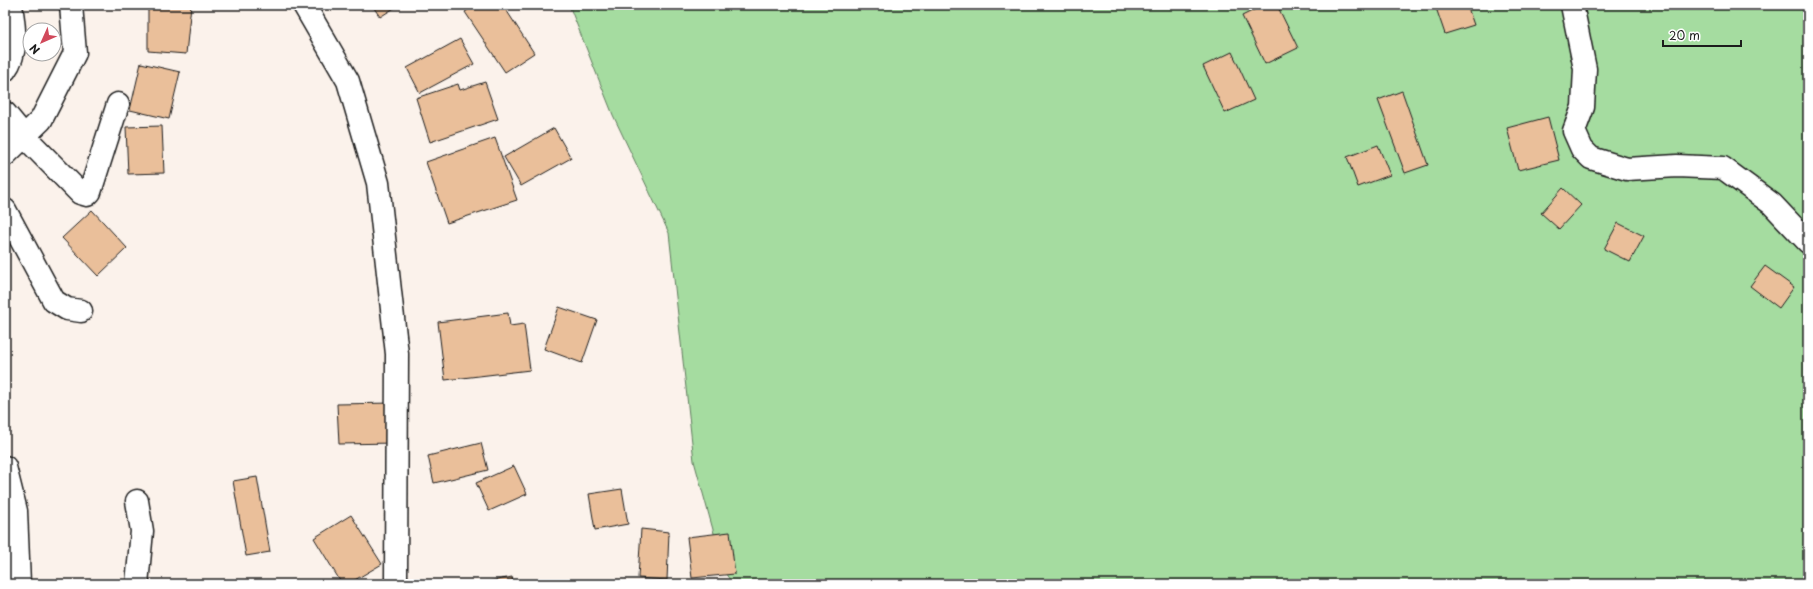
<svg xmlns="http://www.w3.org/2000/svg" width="1813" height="589" font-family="'Playpen Sans',sans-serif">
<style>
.green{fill:#a5dca0;stroke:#607c5e}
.building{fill:#eabf9a;stroke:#1c1c1c}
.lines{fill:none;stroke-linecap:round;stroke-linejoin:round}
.minor-casing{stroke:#1c1c1c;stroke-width:25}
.minor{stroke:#fff;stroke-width:22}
</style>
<rect width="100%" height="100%" fill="#fbf2eb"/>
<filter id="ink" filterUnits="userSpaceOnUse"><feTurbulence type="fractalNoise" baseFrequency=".025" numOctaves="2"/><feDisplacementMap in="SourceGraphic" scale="8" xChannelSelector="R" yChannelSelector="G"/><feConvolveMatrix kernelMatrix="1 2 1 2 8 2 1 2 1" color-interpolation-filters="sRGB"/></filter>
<g filter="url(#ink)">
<path class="green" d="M569,5H1808V584H733L725,573L694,461L669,233L613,115Z"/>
<path class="building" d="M148,5H191L186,54L148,51Z
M372,5H399L380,17Z
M475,5H503L534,53L505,72L465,12Z
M1264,5H1277L1298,48L1265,64L1242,16Z
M1435,5H1467L1474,25L1445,34Z
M460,39L474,64L420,93L407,68Z
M1232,52L1254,100L1225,113L1203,66Z
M141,63L180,72L169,119L130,110Z
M485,82L498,119L430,142L416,98L458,84L460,90Z
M1402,91L1428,165L1405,173L1378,100Z
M1548,117L1559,160L1518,170L1507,128Z
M162,126L164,173L128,174L126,127Z
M554,128L571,158L521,186L504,157Z
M495,138L517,200L447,223L426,162Z
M1378,145L1390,175L1358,187L1347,157Z
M1563,188L1581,205L1559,229L1541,213Z
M92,210L127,248L98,276L62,238Z
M1618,223L1644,236L1630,262L1604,249Z
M1765,266L1794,287L1779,308L1750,286Z
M559,307L597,320L582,363L544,349Z
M508,313L510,326L524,324L530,370L445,380L438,322Z
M393,403L394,443L339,444L337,404Z
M481,443L488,470L434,483L428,456Z
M514,466L527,494L489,511L476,483Z
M257,477L270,552L246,556L233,481Z
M622,489L628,524L595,530L589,494Z
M351,515L382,564L348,584H342L314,538Z
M641,529L669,532L667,580L638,578Z
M730,532L735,574L692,578L687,537Z
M512,577L513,584H477Z"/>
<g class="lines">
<defs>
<path id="minor" d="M304,5L348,81L378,183L397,354L396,584
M1572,5L1585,69L1583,107L1574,131L1582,149L1591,158L1627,169L1677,166L1723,168L1772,204L1808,242
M5,70C19,52 14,26 11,5
M5,113L24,136L80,193L87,195L90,192L118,104
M5,155L41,120L75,53L71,5
M5,210L54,301L67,309L81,311
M5,467L16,511L19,584
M137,501L142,531L137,584"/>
</defs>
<use href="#minor" class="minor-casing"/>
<use href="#minor" class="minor"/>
</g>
</g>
<rect width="1813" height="589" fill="none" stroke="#fff" stroke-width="20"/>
<rect x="10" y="10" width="1793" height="569" fill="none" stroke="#1c1c1c" stroke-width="1.5" filter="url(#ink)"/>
<g transform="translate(42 42) rotate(225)"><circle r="19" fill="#ffffff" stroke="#a4a4a4"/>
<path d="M0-3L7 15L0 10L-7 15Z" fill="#d1495b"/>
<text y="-6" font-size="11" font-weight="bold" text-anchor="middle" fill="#1c1c1c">N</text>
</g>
<path d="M1663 40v6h78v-6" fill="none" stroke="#1c1c1c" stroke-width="2"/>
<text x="1669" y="40" font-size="12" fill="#1c1c1c" stroke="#ffffff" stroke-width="3" paint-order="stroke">20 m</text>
</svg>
